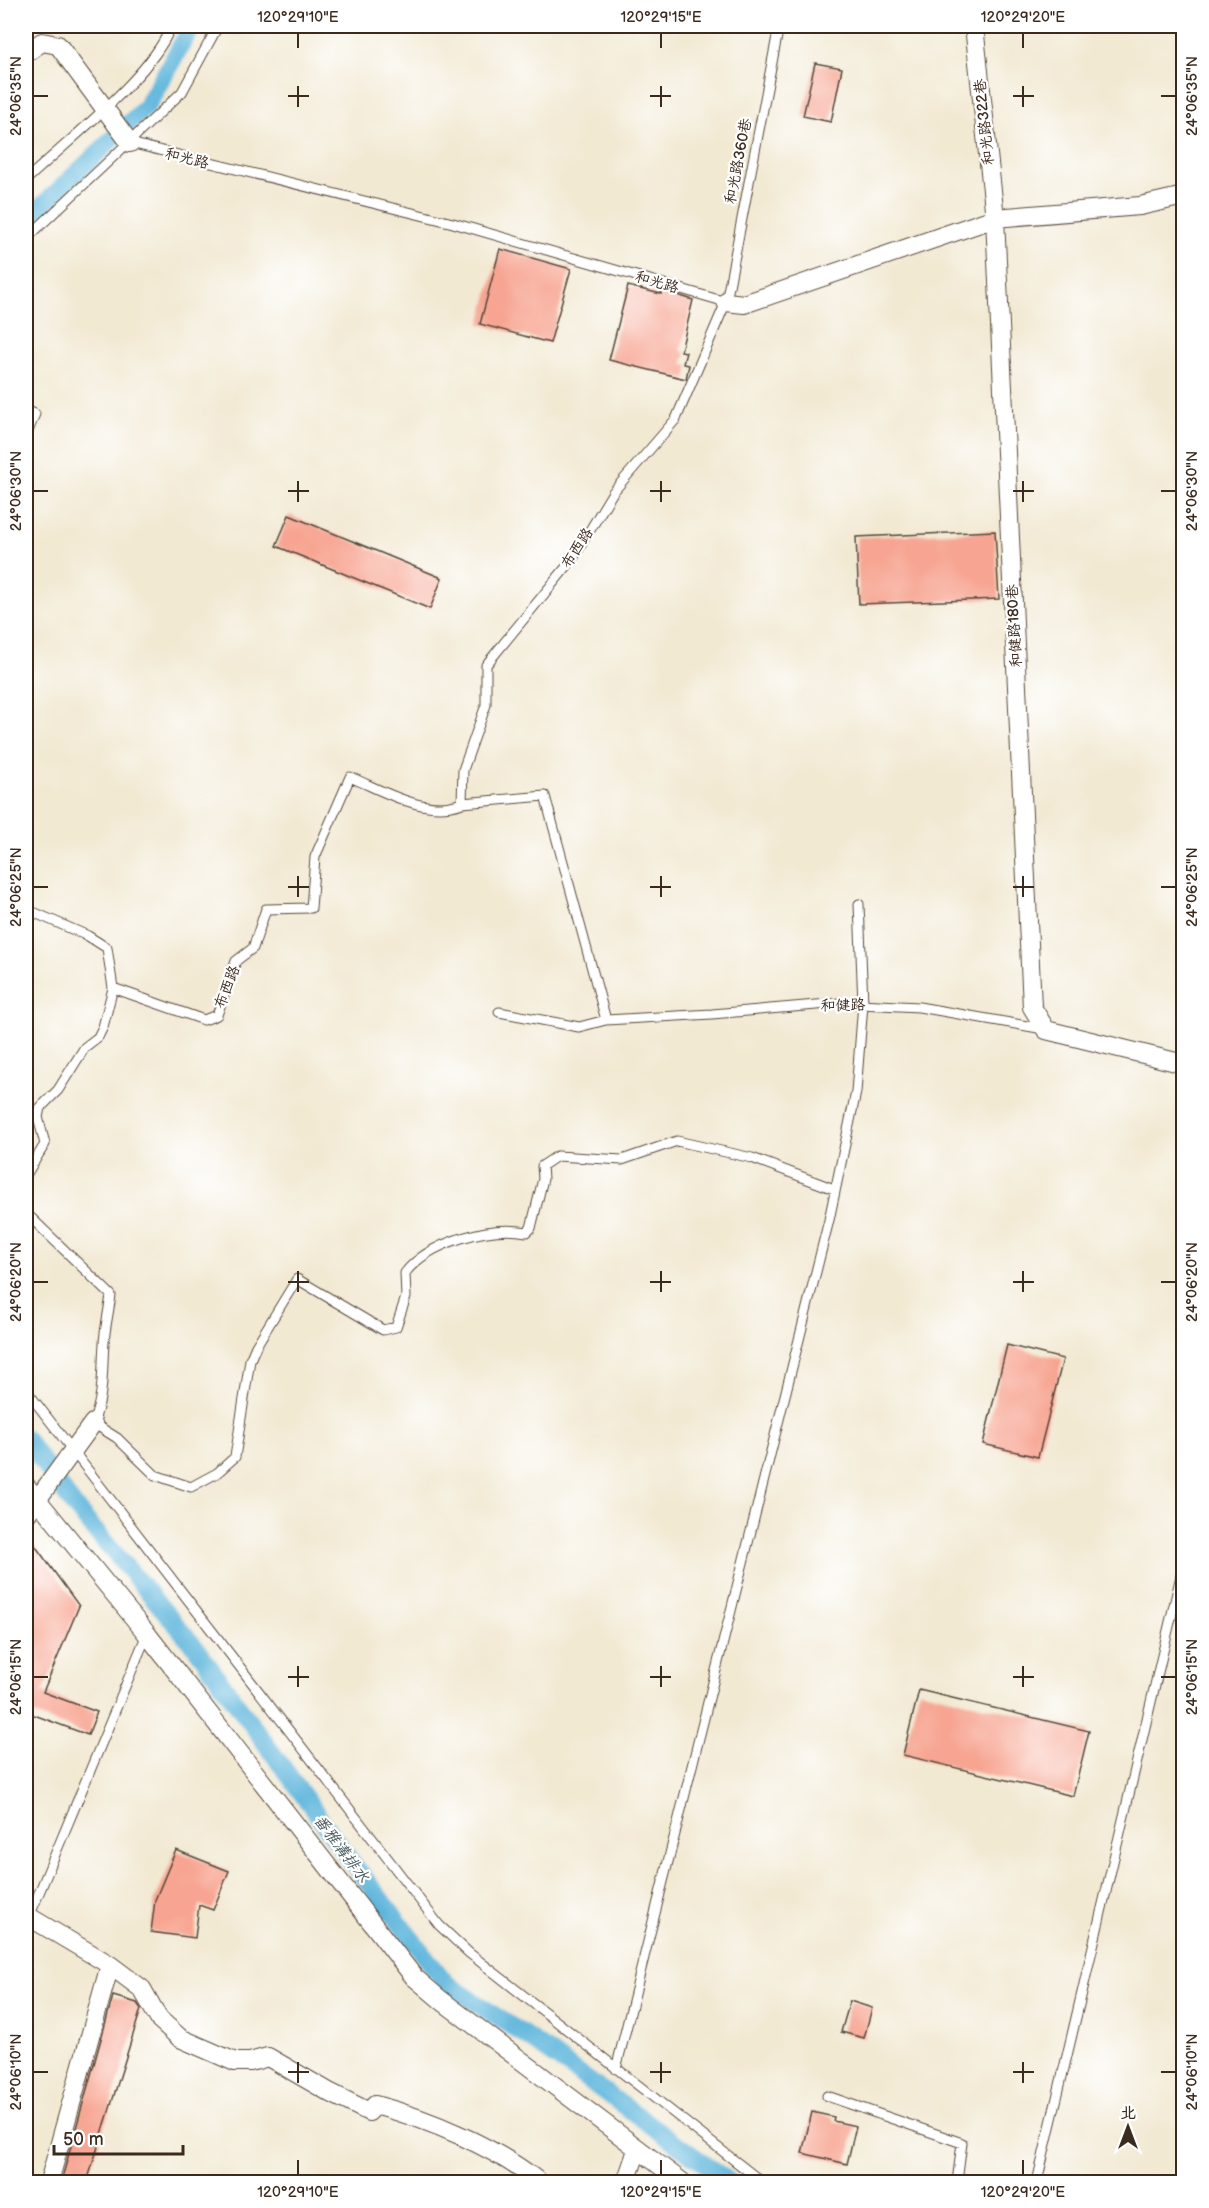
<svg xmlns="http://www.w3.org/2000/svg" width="1209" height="2208" font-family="'Balsamiq Sans','LXGW WenKai TC',sans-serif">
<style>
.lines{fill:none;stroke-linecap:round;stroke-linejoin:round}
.canal{stroke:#5fb6dc;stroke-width:18}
.building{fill:#f7a592}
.service-casing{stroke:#564739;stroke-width:11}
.minor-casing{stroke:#564739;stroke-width:20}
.service{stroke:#fff;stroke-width:9}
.minor{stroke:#fff;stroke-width:18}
.ticks{fill:none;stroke:#3b2a1e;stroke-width:2}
.labels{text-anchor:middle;stroke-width:4.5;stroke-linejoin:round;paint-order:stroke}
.street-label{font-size:15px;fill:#3b2a1e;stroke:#fff}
.water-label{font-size:16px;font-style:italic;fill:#485b60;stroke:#fff}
.neatline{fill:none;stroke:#3b2a1e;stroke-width:2}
.ticks-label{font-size:15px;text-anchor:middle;fill:#3b2a1e}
</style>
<rect width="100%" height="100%" fill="#fff"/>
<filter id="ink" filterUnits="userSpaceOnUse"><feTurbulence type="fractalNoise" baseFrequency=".0167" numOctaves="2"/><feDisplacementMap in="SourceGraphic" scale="12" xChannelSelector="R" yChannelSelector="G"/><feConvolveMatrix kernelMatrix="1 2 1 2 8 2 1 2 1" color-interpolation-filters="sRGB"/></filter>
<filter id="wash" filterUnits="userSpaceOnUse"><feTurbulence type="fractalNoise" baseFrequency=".008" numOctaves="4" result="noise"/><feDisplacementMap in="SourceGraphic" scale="24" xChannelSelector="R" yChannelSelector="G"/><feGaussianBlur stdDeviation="1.35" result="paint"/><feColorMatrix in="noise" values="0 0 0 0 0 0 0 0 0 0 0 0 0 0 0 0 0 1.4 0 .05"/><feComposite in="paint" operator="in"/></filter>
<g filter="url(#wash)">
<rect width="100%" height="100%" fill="#f2e9d3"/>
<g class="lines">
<path class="canal" d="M26,221L146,107L192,26
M26,1439L74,1506L196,1648L351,1861L446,1983L529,2038L730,2182"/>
</g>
<g id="blocks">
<path class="building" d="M815,63L842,68L831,122L803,116Z
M500,249L571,269L550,343L480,324Z
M628,286L661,294L662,290L693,300L681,351L686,352L683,364L689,365L686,379L609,360Z
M289,515L442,578L430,609L276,546Z
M995,531L999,599L859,604L856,537Z
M1007,1345L1063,1359L1038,1457L983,1444Z
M26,1533L79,1606L43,1692L97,1712L88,1735L26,1712Z
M919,1690L1089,1731L1073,1796L903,1755Z
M176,1850L229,1871L213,1910L199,1905L195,1938L151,1932L155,1900Z
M113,1996L137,2003L141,2009L87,2182H61Z
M850,2001L872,2008L864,2038L841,2032Z
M812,2112L834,2117L833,2121L856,2126L847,2164L802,2153Z"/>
</g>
</g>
<g filter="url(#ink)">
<use href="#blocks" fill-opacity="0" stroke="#564739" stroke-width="1.5"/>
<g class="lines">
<defs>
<path id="service" d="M130,143L453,223L726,302
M26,180C66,142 153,75 171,26
M26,239L182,92L218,26
M26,410L35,414L26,436
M26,909L88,936L107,948L113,988L103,1027L98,1037L85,1047L58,1090L40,1108L38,1117L45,1144L26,1175
M113,988L204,1020L217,1015L236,961L253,948L266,909L311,908L315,857L350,777C384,791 425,817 462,803
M499,1012L579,1027L606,1020L712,1014L840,1003L919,1007L1044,1029
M606,1020L545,796L462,803L463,770L486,705V665L572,560L613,492L676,419L726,302L779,26
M26,1213L111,1295C109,1311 105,1327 104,1343C102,1371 104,1396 93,1423L117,1438L155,1475L191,1487L217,1473L235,1457L250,1360L256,1346L297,1279L383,1330L396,1327L406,1297L405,1273C429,1242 489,1225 527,1232L531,1228L543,1179L542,1166L557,1156L622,1160L677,1141L752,1158L834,1189
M26,1390L439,1925L469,1953L762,2182
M29,1917L147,1634
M616,2069L829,1220L856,1092L863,1004L859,904
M827,2096L962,2143L957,2182
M1037,2182L1184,1563"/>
<path id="minor" d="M974,26L995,218L1032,1007L1046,1030L1184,1064
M26,53L42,42L58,45L130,143
M726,302L744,304L995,218L1140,206L1184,196
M26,1486L147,1634L414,1977L441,2000L682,2182
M26,1515L93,1423
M26,1915L110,1965L142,1989L159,2019L180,2038L235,2062H250L268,2057L329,2092L369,2112L375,2105C429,2119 495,2147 539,2182
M49,2182L110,1965
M626,2182L637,2150"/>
</defs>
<use href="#service" class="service-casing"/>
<use href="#minor" class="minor-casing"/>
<use href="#service" class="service"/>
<use href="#minor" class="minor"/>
</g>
</g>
<path class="ticks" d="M298,33V48M661,33V48M1023,33V48M298,86V107M661,86V107M1023,86V107M33,96H48M288,96H309M650,96H671M1013,96H1034M1161,96H1176M298,481V502M661,481V502M1023,481V502M33,491H48M288,491H309M650,491H671M1013,491H1034M1161,491H1176M298,876V897M661,876V897M1023,876V897M33,887H48M288,887H309M650,887H671M1013,887H1034M1161,887H1176M298,1271V1292M661,1271V1292M1023,1271V1292M33,1282H48M288,1282H309M650,1282H671M1013,1282H1034M1161,1282H1176M298,1666V1687M661,1666V1687M1023,1666V1687M33,1677H48M288,1677H309M650,1677H671M1013,1677H1034M1161,1677H1176M298,2062V2083M661,2062V2083M1023,2062V2083M33,2072H48M288,2072H309M650,2072H671M1013,2072H1034M1161,2072H1176M298,2160V2175M661,2160V2175M1023,2160V2175"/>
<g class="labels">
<g class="street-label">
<text transform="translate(984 122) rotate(-96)" y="5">和光路322巷</text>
<text transform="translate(187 158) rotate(14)" y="5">和光路</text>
<text transform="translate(738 161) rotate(-79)" y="5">和光路360巷</text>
<text transform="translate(657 282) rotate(16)" y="5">和光路</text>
<text transform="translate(577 548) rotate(-57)" y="5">布西路</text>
<text transform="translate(1014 626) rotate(-93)" y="5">和健路180巷</text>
<text transform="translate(227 987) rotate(-69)" y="5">布西路</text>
<text transform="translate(843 1005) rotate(-1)" y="5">和健路</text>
</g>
<g class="water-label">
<text transform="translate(342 1848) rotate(53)" y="6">番雅溝排水</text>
</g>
</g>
<rect width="1209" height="2208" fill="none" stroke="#fff" stroke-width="66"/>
<g transform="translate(1128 2127)" stroke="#ffffff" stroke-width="4.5" paint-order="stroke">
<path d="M0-4.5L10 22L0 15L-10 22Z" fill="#3b2a1e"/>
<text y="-9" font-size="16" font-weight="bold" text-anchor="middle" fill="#3b2a1e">北</text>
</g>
<path d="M54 2145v9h129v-9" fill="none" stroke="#3b2a1e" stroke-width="3"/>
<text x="63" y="2145" font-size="18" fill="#3b2a1e" stroke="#ffffff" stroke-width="4.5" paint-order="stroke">50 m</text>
<rect x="33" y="33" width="1143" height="2142" class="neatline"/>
<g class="ticks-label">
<text x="298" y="22">120°29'10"E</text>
<text x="661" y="22">120°29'15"E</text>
<text x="1023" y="22">120°29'20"E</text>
<text transform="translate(16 96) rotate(-90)" y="5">24°06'35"N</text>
<text transform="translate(1192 96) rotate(-90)" y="5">24°06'35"N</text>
<text transform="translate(16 491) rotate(-90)" y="5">24°06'30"N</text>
<text transform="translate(1192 491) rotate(-90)" y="5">24°06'30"N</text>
<text transform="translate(16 887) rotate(-90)" y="5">24°06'25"N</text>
<text transform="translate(1192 887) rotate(-90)" y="5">24°06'25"N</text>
<text transform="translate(16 1282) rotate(-90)" y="5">24°06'20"N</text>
<text transform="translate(1192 1282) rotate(-90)" y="5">24°06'20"N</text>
<text transform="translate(16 1677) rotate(-90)" y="5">24°06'15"N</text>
<text transform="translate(1192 1677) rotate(-90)" y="5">24°06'15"N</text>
<text transform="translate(16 2072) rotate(-90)" y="5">24°06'10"N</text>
<text transform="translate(1192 2072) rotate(-90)" y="5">24°06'10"N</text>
<text x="298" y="2197">120°29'10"E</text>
<text x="661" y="2197">120°29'15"E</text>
<text x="1023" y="2197">120°29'20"E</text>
</g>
</svg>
